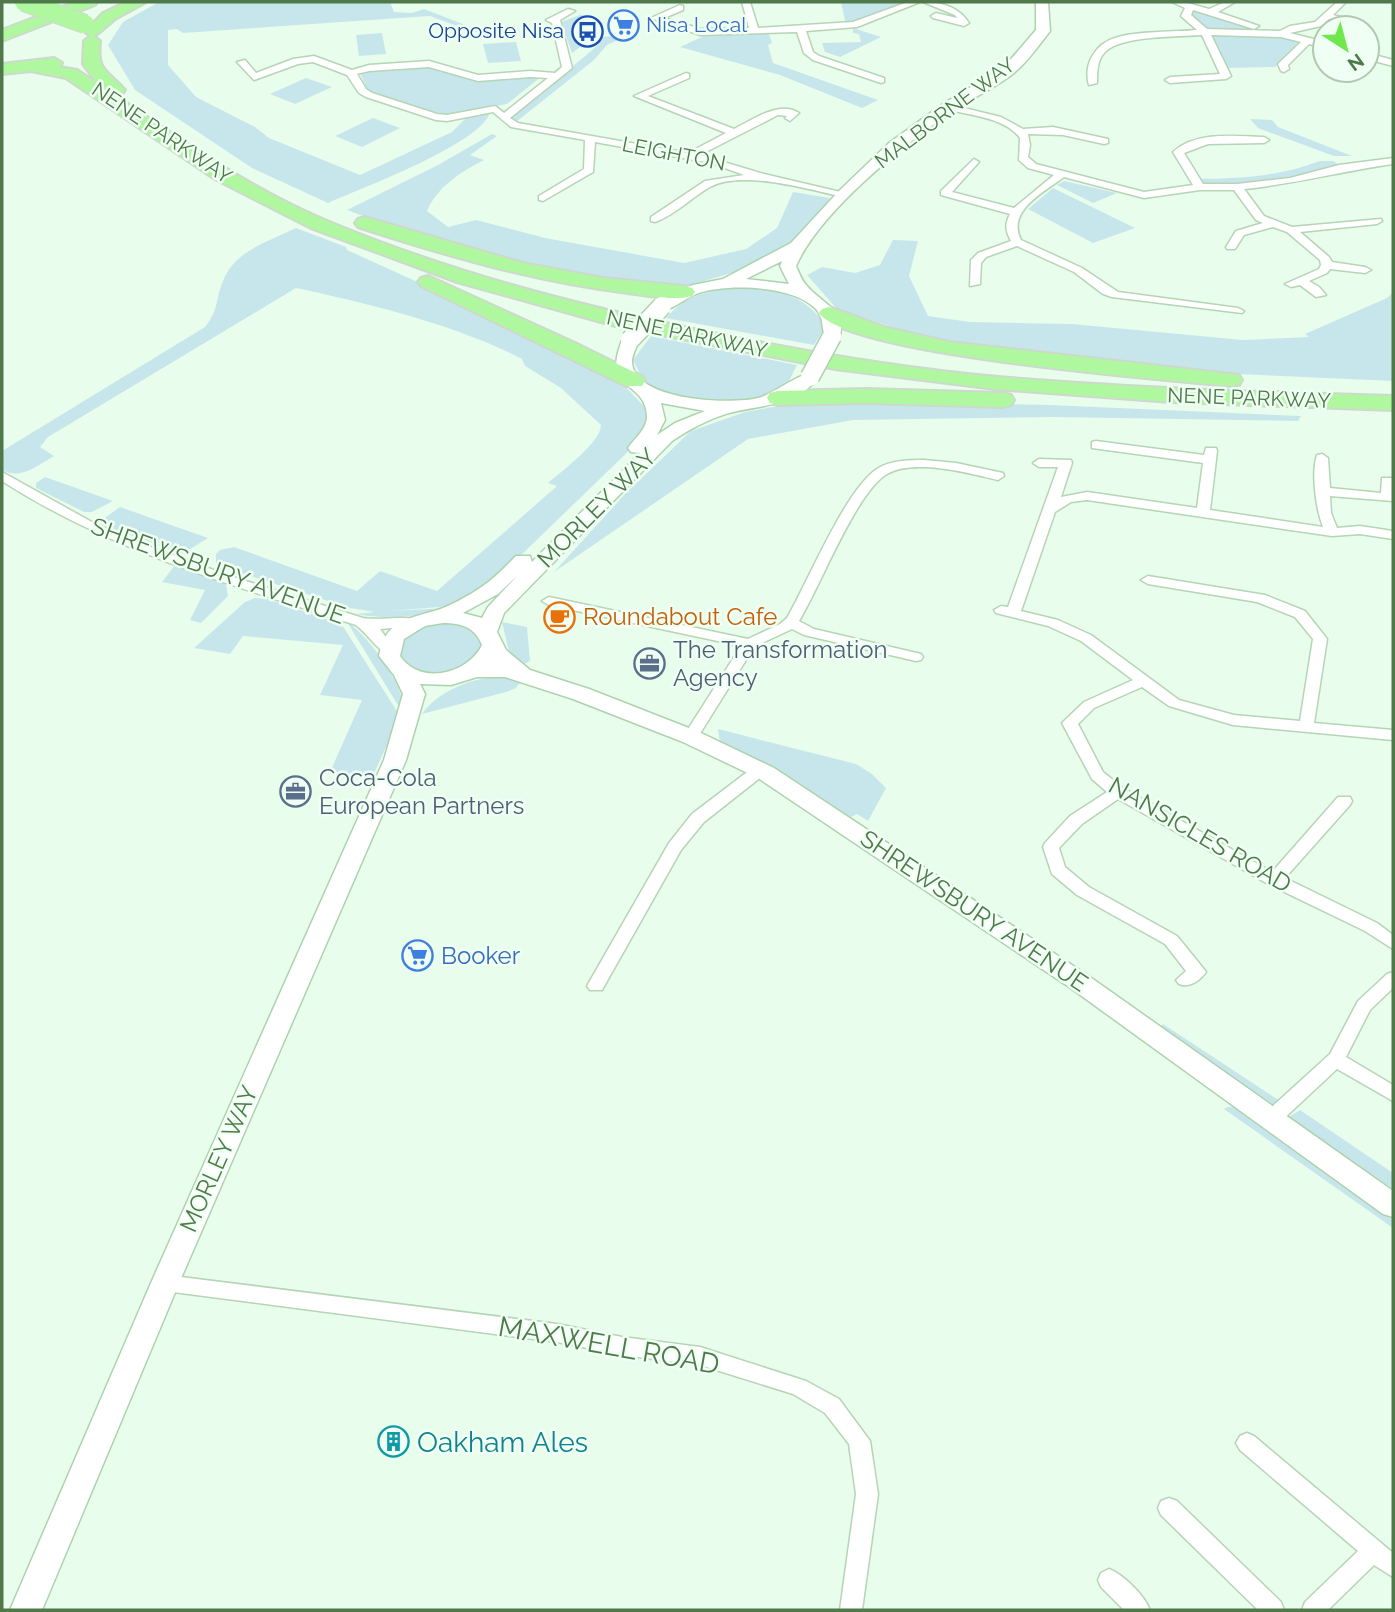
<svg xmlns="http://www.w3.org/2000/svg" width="1395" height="1612" font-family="Raleway,sans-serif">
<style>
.green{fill:#c7e6ec}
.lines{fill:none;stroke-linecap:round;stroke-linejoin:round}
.street-casing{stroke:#b5d5b4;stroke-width:3}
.secondary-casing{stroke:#add3ac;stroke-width:3}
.highway-casing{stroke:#ced9cd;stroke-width:4}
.street{fill:#fff;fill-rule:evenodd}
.secondary{fill:#fff;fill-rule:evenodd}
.highway{fill:#b0f8a0;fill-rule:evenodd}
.secondary-bridge-casing{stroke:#add3ac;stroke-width:21;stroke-linecap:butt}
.highway-bridge-casing{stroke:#ced9cd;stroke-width:20;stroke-linecap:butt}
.secondary-bridge{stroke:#fff;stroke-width:18}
.highway-bridge{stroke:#b0f8a0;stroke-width:18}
.labels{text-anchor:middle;stroke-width:5;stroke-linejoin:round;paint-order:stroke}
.far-shop-label{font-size:21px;fill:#366cbe;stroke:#f0fff3;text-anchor:start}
.far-transit-label{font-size:21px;fill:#164399;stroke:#f0fff3;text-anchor:end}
.far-street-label{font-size:21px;fill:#50794b;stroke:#f0fff3}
.street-label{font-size:24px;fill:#50794b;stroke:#f0fff3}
.food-label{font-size:24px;fill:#c56008;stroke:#f0fff3;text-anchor:start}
.service-label{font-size:24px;fill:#4e5e75;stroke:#f0fff3;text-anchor:start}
.shop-label{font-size:24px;fill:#366cbe;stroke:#f0fff3;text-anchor:start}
.near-street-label{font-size:28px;fill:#50794b;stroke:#f0fff3}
.near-culture-label{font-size:28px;fill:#0d838f;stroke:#f0fff3;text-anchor:start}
</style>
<rect width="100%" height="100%" fill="#e9fded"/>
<path class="green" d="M159,2H390L394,12L412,13L424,9L476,29L518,28L514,30L473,32L430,16L183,33L177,29L168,30V65L196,97L255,127L269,138L360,175L452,132L467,117L490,113C478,145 362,188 328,203L252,168L135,90L108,45L123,22Z
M841,2H902L904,3L846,25Z
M1189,10H1193L1263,31L1205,29L1193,22Z
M580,15H583L587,42L572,53L561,22Z
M853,28L881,37L840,57L825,52L822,43L861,42L859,34L853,33Z
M382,33L386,54L359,56L356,35Z
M769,34L772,43L768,45L773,63L878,100L862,108L780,75L680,47L706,35Z
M1209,34C1229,34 1285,30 1298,44L1275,67L1225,68Z
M629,35L607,45L594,60L516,122L507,117L533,100L598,45L600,37Z
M516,42L521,61L488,63L483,44Z
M430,66L472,79L542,76L507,104L443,116L372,92L367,89L361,75L373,69Z
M306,78L332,87L295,104L270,94Z
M373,118L400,128L362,147L335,136Z
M1250,119L1272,120L1278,127L1352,156H1334L1258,128Z
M492,134L497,136L470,155L484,160C461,172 438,186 427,211L448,227L476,220L545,238L684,263L746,249L777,228L793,192L830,198L799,238L749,268L673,290L582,278L447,247L347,210L438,165Z
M1320,161H1333L1341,166L1276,181L1205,184L1199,179C1241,179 1280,176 1320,161Z
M1064,181L1117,193L1093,203L1057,185Z
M1053,188L1135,228L1093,243L1028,209Z
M296,228L346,247L347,250L466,304L624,385L652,415L640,440L482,593L452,606L389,611L449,608C419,617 387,620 356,614L375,612L350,608L216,565V554L220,550L234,547L357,591L380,571L437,591L557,486L548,483C562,471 601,442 601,425L561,388L525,366L522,359C454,324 370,304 296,288L48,437L40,447L54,456C37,466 21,480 2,470V451L205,327C219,310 215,300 223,281C234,251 269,241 296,228Z
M893,240L918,241L909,276L928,316L970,322L1072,324L1243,340L1309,337L1305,334L1387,298L1393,292V381L1169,371L1010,352L910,333L837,309L807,275L822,267L855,273L880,265Z
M734,287C775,290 802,291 826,326L814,345L666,318C687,294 705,293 734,287Z
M651,336L797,365L786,387L760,397L726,404L662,394L642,378L633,360Z
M812,400L1050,405L1301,416L1298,421L1053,417L853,420L748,439L554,572L626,493L691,431L745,412Z
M45,477L113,501L92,512H84L36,488V483Z
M120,507L208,538L182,554L103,525L102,520Z
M175,565L223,581L226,585L228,596L201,623L190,620L205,590L162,582Z
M255,598L268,599L338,623L344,628L400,716L372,778L330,772L362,700L320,695L343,645L243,636L230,654L194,648L245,602Z
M347,622C370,637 407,688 404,715Z
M450,622L471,628L485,647L469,668C439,674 422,682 398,657C401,626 423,625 450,622Z
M502,622L527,627L530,661L523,665L509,652Z
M495,677L521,681L516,688L506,692L422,714C437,692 469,679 495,677Z
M718,729L856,764L872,774L886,788L868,821L857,814L849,818L797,783L720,742Z
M1163,1024L1280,1101L1274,1105L1160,1028Z
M1228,1107H1234L1393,1220V1228L1224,1109Z
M1300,1110L1393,1173V1189L1289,1117Z"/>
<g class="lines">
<defs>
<path id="street" d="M742,2H750L758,28L853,22L908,2H920L857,27L806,31L813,52L819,56L884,78V82L881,83L813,60L804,53L797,32L700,35L651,18L680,5L683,6V10L664,18L701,29L749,28Z
M923,2C941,2 959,7 969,23L964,26L933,18L931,16L936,13L957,18L955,15Z
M1172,2H1184L1209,9L1225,2H1235L1218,12L1259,26L1254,29L1193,10L1191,15L1207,29L1280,31L1290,26L1315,22L1337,2H1346L1333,15L1364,23L1359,26L1329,19L1321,26L1290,33L1325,42V48L1309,44L1288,65L1289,69L1284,72L1281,71L1278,64L1301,42L1281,37L1211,35L1231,76L1226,79L1170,83L1165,80L1170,77L1220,74L1202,35C1178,37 1122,35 1105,52C1097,60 1097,72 1097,83L1089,85C1083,65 1095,44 1115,38C1135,31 1175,32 1197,30L1181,16L1185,8Z
M568,9L575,11L560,20L572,68L510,118L518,123L688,153L726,133L634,96L686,73L689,74V78L648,96L734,129C753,120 779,100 799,113L790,121L785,118L787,116L778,115L700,155L764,174L849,194L844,197C810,190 741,169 710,187C692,197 675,215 655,222L651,221V217L705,181L744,175L711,163L595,142L593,172L543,201L539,200V196L584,169L585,140L511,127L493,112L447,121L436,120L366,97L359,93L347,75L313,62L298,64L254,80L237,62L245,60L256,73L293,59L314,56L352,70L369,65L429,61L478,75L530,71L555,73L562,67L552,23L546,20ZM429,67L478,81L530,77L548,78L504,113L495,106L447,115L437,114L372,93L366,89L357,74L369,71Z
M1367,53L1393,60V66L1367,59Z
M948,104L1001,117L1023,129L1053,127L1108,139V143L1104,144L1063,135L1028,134L1030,145L1028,157L1036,164L1144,192L1193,185L1173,152C1196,131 1235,136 1264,137L1269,140L1264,143L1208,144L1184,153L1203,184H1237L1290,178L1339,165L1393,158V164C1343,171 1295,184 1244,189L1264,216L1292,227L1381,219L1382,221L1377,224L1300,232L1329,257L1332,262L1365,267L1371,270L1365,273L1330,269L1327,273L1309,281L1319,287L1326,295L1316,297L1300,285L1291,287L1285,284L1319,269L1321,265L1320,260L1287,232L1273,227L1244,235L1235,249H1227L1226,247L1236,231L1263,223L1256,220L1234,190H1200L1144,198L1064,177C1044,192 1006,211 1021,240L1082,268L1118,292L1238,308L1244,311L1242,313L1112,297L1103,294L1074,272L1017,246L986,257L981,263L980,284L970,286L971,260L978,253L1011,241C1005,230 1005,224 1010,214L941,195V191L974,159L979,162L952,192L1014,208L1054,175L1028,168L1019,160L1020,138C1005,117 968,115 945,109V105Z
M1096,441L1204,455L1206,448H1216L1217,451L1210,510L1323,527C1316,509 1311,473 1317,455L1322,454L1328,458L1330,488L1381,493L1382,478H1393V501L1330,496L1331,513L1337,528L1360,526L1393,531V539L1360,534L1332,536L1087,500L1071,502L1055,512L1021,611L1058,620L1091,635L1179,700L1234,715L1300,721L1313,639L1295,617L1257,602L1148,584L1141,580L1148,576L1265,595L1305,611L1327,639L1314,723L1393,730V740L1233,725L1169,706L1142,687L1094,708L1078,724L1103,772L1123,788L1272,872L1338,797H1350L1352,801L1350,805L1285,878L1377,923L1393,935V949L1365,931L1268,884L1118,799L1082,824L1059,848L1065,867L1089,887L1177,936L1203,968L1206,972C1200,981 1189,988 1179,984L1176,980L1186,971L1165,944L1077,895L1052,874L1043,847L1045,843L1070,816L1107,792L1092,779L1062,723L1084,702L1133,680L1081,641L1048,626L996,613L994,610L1001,606L1008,607L1058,467H1039L1033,463L1039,459L1071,460L1072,463L1061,497L1087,492L1197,508L1203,463L1092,448V442Z
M924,460L956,463L1003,473L1004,476L998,480C970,473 913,458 887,474C856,492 820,587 799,621L814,629L921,654L923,657L921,660L916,661L804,635L792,629L762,643L751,652L696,740L691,742L683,737L741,646L549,605L542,601L549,597L748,639L780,624L787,618C808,582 845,490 877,469C890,460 909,460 924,460Z
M2,472L90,521L135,541L227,575L363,618C379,621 413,614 423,622L416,626L380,629L396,651L389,655C378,651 367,633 356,625C234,586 111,551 2,481Z
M760,765L765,766L768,770L765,774L704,822L681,850L602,990H590L587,986L669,843L692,814L755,766Z
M1393,972V988L1370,1010L1346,1057L1393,1085V1101L1337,1069L1278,1124L1271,1126L1264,1124L1262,1119L1264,1114L1330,1054L1358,1001L1387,974Z
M165,1275L557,1324L622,1337L700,1347L806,1381L839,1399L870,1441L878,1494L862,1610H840L856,1494L849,1444L825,1413L793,1394L700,1365L622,1355L557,1342L165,1291L158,1289L155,1283L158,1277Z
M1247,1433L1254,1436L1393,1553V1577L1374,1565L1328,1610H1302L1305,1602L1358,1551L1240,1450L1236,1443L1240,1436Z
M1169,1498L1177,1501L1281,1602L1284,1610H1258L1161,1515L1158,1508L1161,1501Z
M1109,1569C1124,1575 1144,1595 1150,1610H1124L1101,1587L1098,1580L1101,1573Z"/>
<path id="secondary" d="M1036,2H1048L1050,31C1040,44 1028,61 1015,72C996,88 971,98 951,112C902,146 820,212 796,266C799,273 802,281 807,286C820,302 851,313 838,340H826C821,330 825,319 816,309C793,285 725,283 696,294C683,299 670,313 656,310L654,306L673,292L693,285L723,279L791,243L839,191L889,143L943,104L1005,66L1036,30ZM782,261L780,266L789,284L746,279Z
M630,335L639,340C637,346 632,355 632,361C632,401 731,405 758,398C775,394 802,370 816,373L819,377C797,405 764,405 733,412C712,417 690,429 672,441L504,613L497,632L506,650L530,670L589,689L699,732L774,768L1090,977L1393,1191V1217L1383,1214L1072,989L758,778L683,742L573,699L505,677H477L451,685L420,684L425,694L406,760L179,1283L42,1610H10L151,1283L384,760L403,694L394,675L379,656C385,622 404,620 434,611C449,607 470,595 483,586C495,578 506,566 516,556H530L532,562L640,453L631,452L628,448C635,438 647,429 647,416C646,382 604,390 620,346C622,339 623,337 630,335ZM661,403L705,411L675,423L657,435L665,420ZM518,575L488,607L482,618L463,613L498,594ZM443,623C461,623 475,627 482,645C468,674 420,686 400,656L404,639L425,626Z"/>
<path id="highway" d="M75,2H97L95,5L2,41V30Z
M126,2H146L115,19L94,37L100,41C97,73 107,69 125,90L122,94H113C182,140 250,189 327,221C459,276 598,311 739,338C824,355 911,369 998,377C1129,388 1261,392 1393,396V410L1171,402L995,389L835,369L619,327L457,282L311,228L215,179L66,78L31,71L2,74V64L54,58L62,63L60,67L77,70L98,84L83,64L84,41L91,36L85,32L103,13Z
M365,217L523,263L603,278L685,286L692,288L695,292L692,296C673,301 648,296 628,293C536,282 447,256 358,227L355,223L358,219Z
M428,276L575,343L642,376L645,381L642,386H626L421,286L418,282L421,278Z
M829,307L884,327L949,342L1231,374L1239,375L1242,380L1239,385L1231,386C1168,380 848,355 819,313L822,309Z
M867,389L1003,393L1011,395L1014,400L1011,405L1003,407L867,403L778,405L770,403L767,398L770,393L778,391Z"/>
</defs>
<use href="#street" class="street-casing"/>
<use href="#secondary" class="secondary-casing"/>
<use href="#highway" class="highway-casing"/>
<use href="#street" class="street"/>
<use href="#secondary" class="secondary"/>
<use href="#highway" class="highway"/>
<defs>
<path id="secondary-bridge" d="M630,340L662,306
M810,377L832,336"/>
<path id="highway-bridge" d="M24,2L85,24"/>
</defs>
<use href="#secondary-bridge" class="secondary-bridge-casing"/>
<use href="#highway-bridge" class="highway-bridge-casing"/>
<use href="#secondary-bridge" class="secondary-bridge"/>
<use href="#highway-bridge" class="highway-bridge"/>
</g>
<defs>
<symbol id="supermarket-ring" viewBox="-11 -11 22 22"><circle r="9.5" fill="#f0fff3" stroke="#3f7fe0" stroke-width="1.5"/><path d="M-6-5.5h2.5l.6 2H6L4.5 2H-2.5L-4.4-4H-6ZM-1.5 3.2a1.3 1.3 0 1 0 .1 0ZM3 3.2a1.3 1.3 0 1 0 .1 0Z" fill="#3f7fe0"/></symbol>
<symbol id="bus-ring" viewBox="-11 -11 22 22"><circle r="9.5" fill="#f0fff3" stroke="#1a4fb4" stroke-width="1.5"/><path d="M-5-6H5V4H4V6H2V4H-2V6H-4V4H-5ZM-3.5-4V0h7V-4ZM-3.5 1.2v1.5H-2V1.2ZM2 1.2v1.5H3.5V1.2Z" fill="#1a4fb4"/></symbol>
<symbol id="cafe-ring" viewBox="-11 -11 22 22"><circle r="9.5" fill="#f0fff3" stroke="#e8710a" stroke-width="1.5"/><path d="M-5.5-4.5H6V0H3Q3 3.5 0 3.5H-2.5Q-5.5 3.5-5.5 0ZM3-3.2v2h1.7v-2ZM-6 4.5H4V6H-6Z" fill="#e8710a"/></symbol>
<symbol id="office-ring" viewBox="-11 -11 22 22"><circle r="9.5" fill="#f0fff3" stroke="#5c6f8a" stroke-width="1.5"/><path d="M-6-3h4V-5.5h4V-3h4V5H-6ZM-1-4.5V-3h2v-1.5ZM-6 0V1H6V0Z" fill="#5c6f8a"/></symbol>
<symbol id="building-ring" viewBox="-11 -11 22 22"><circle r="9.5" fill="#f0fff3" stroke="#0f9aa8" stroke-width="1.5"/><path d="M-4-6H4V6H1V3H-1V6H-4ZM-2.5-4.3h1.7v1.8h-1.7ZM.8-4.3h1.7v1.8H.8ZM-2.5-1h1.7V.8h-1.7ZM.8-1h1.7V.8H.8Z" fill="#0f9aa8"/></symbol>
</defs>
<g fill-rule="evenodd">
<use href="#supermarket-ring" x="606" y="8" width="35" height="35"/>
<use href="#bus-ring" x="570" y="14" width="35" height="35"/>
<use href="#cafe-ring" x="542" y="600" width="35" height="35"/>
<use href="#office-ring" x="632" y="646" width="35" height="35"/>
<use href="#office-ring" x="278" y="774" width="35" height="35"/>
<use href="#supermarket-ring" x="400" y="938" width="35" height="35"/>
<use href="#building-ring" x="376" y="1424" width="35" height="35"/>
</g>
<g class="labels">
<g class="far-shop-label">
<text x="646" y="32">Nisa Local</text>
</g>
<g class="far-transit-label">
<text x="564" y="38">Opposite Nisa</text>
</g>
<g class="far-street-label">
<text transform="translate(945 113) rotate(-37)" y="7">MALBORNE WAY</text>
<text transform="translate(162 133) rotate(34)" y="7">NENE PARKWAY</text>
<text transform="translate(674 154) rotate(11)" y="7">LEIGHTON</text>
<text transform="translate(687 334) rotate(12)" y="7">NENE PARKWAY</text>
<text transform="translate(1249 398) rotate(2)" y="7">NENE PARKWAY</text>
</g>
<g class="street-label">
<text transform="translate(597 508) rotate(-45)" y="8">MORLEY WAY</text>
<text transform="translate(218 571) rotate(20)" y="8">SHREWSBURY AVENUE</text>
<text transform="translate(1200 835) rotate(30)" y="8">NANSICLES ROAD</text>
<text transform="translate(974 911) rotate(34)" y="8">SHREWSBURY AVENUE</text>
<text transform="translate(219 1159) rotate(-66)" y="8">MORLEY WAY</text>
</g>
<g class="food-label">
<text x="583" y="625">Roundabout Cafe</text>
</g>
<g class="service-label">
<text x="673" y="658">The Transformation<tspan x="673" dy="28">Agency</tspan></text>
<text x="319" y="786">Coca-Cola<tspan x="319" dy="28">European Partners</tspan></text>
</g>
<g class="shop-label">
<text x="441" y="964">Booker</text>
</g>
<g class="near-street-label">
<text transform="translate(609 1345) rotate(10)" y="10">MAXWELL ROAD</text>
</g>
<g class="near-culture-label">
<text x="417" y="1452">Oakham Ales</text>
</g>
</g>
<rect width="1395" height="1612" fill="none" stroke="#50794b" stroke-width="7"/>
<g transform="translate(1346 49) rotate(144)"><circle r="33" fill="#f0fff3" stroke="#b0c9b0" stroke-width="2"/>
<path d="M0-5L12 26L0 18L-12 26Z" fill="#70e84d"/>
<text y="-10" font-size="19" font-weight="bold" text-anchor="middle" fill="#50794b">N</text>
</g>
</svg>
